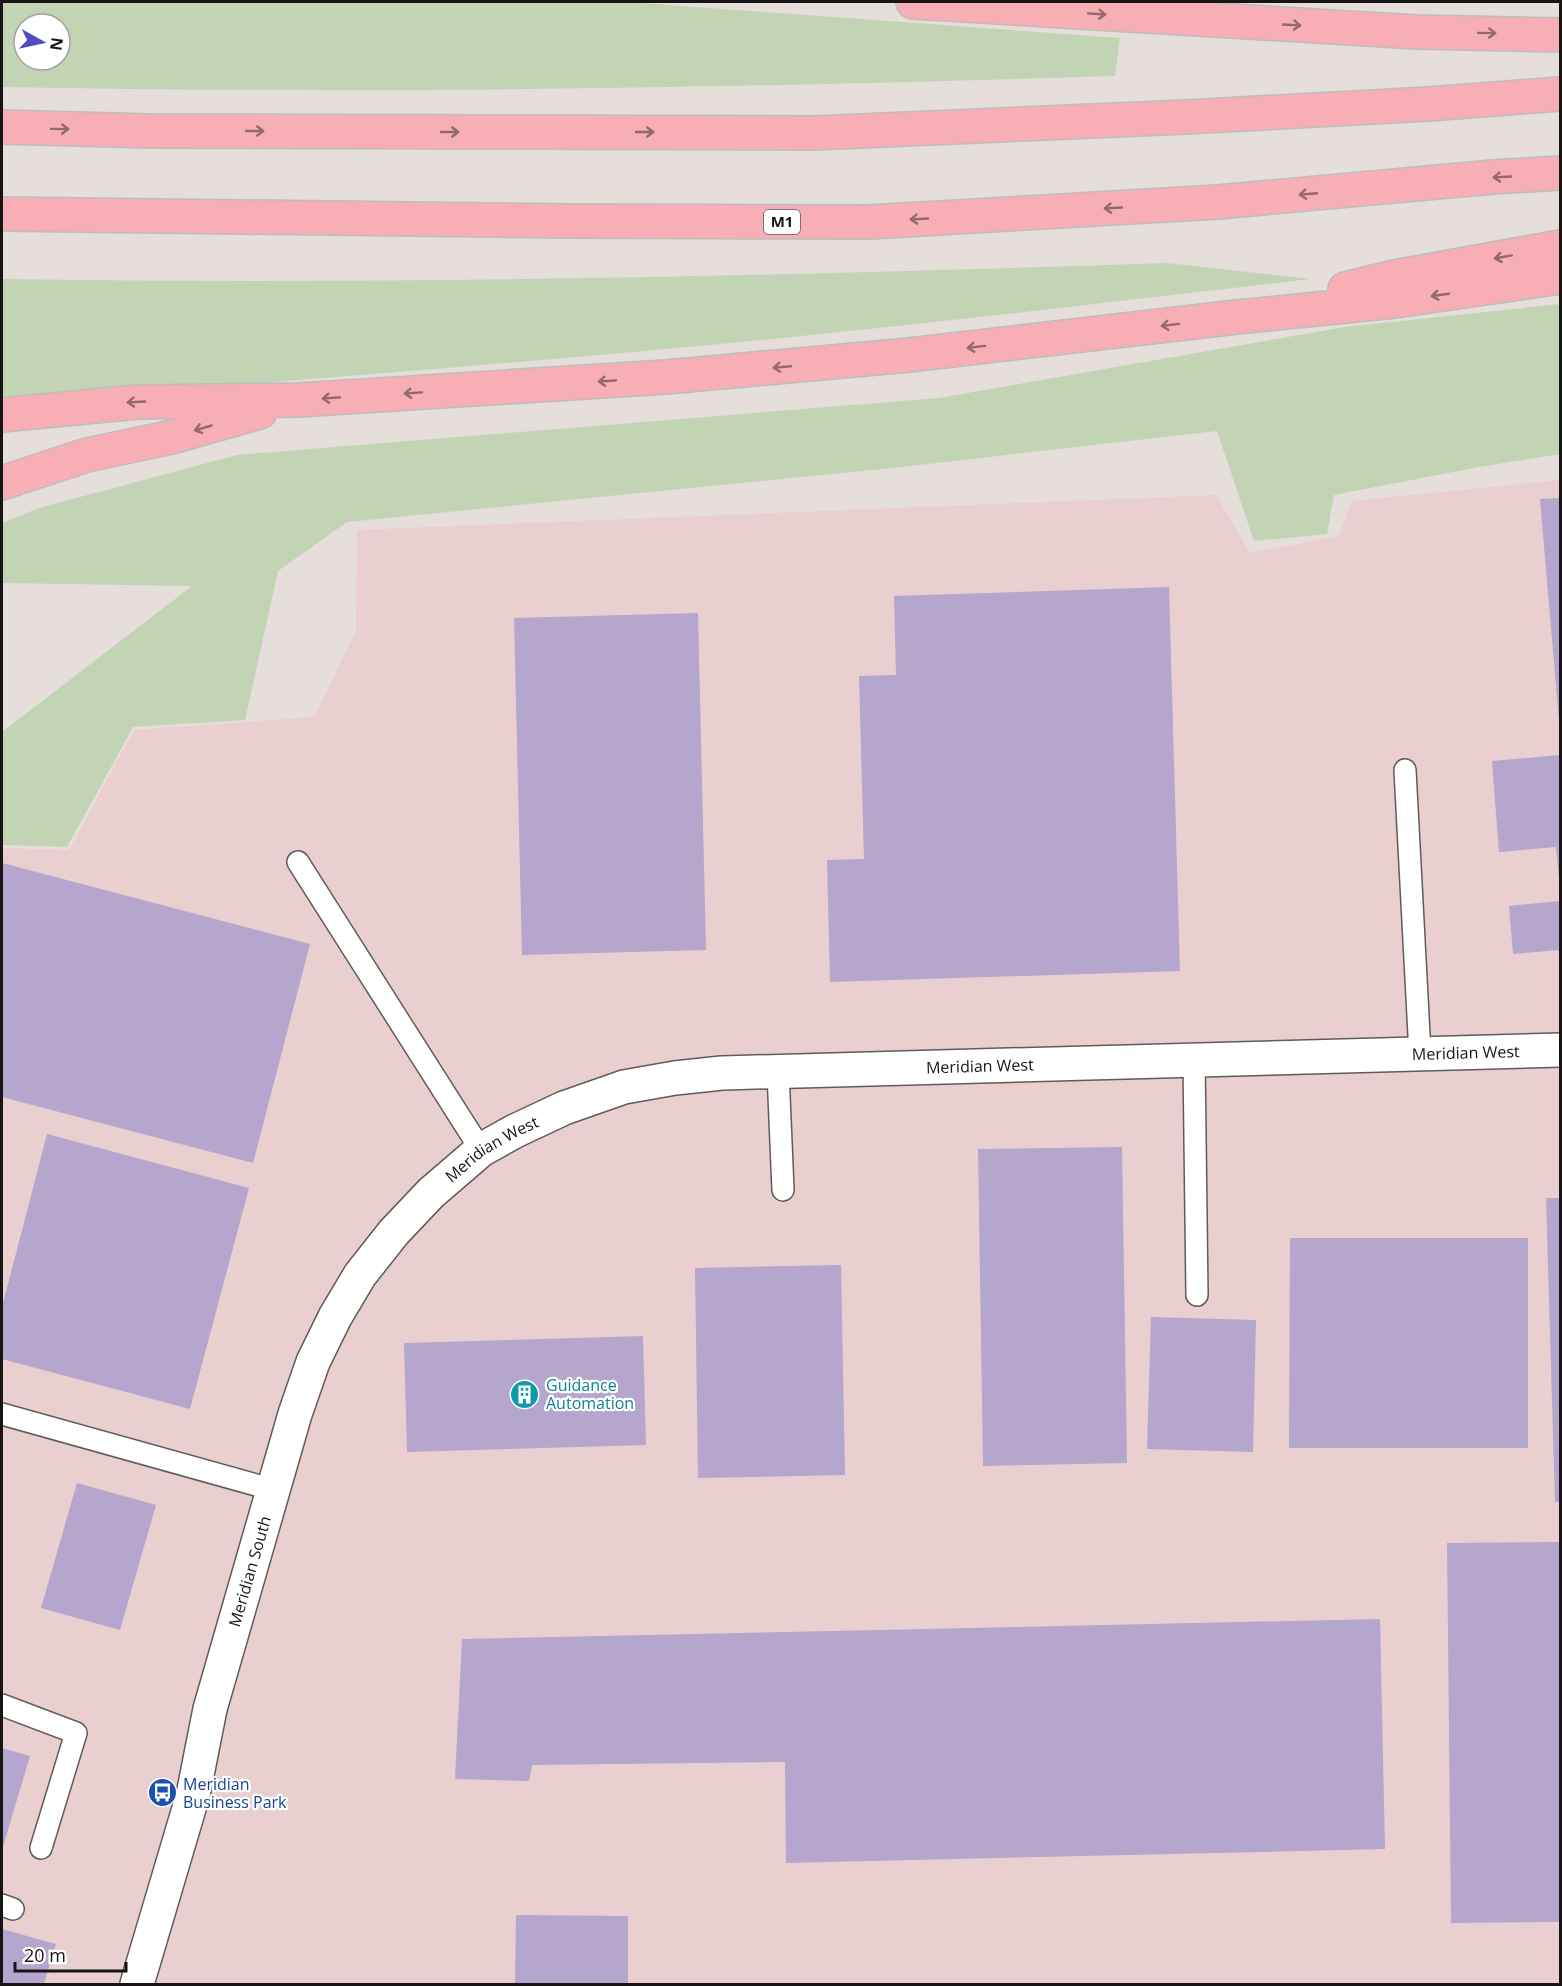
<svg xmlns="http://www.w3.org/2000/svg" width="1562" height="1986" font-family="'Open Sans',sans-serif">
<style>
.commercial{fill:#eacfd0}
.green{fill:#c2d4b4;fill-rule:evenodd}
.building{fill:#b4a6cc}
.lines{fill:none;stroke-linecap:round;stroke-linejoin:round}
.lane-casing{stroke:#615b58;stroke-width:24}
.secondary-casing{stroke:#615b58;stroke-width:36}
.highway-casing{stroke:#bebdbd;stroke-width:36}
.lane{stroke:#fff;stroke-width:21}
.secondary{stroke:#fff;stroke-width:33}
.highway{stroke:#f7aeb4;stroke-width:33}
.oneway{stroke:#92696c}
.labels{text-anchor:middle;stroke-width:4.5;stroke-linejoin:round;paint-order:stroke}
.shield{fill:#fff;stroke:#5d5a5a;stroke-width:1.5}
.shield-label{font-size:15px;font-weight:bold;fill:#171413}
.street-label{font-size:16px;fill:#171413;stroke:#fff}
.culture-label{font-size:16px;fill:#0d838f;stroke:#fff;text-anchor:start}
.transit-label{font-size:16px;fill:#164399;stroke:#fff;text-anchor:start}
</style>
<rect width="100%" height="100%" fill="#e5dedb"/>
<path class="commercial" d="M1560,480V1984H2V848L69,850L134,730L314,717L356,631L357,530L1216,495L1250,553L1339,536L1352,501Z"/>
<path class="green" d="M2,2H628L1120,38L1115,76C744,88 373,94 2,87ZM24,24H60V60H24Z
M1167,263L1311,279C1086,305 860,332 634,352C423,371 213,387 2,402V279C390,285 779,276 1167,263Z
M1560,304V454L1479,467L1334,495L1327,534L1254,541L1217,431L883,469L347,522L278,571L245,720L133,727L67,847L2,845V732L192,586L2,583V523L39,508L237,455L939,398L1345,327Z"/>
<path class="building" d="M1560,498V721H1559L1540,499Z
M1169,587L1180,971L830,982L827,860L864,859L859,676L896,675L894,596Z
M698,613L706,950L522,955L514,618Z
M1560,755V879H1559L1556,847L1499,852L1492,761Z
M2,863L310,944L253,1163L2,1097Z
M1560,901V950L1513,954L1509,906Z
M47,1134L249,1188L190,1409L2,1359V1307Z
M1122,1147L1127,1463L983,1466L978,1149Z
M1546,1198H1560V1502H1555Z
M1290,1238H1528V1448H1289Z
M841,1265L845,1475L698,1478L695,1268Z
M1151,1317L1256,1320L1253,1452L1147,1449Z
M643,1336L646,1445L407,1452L404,1343Z
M77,1483L156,1505L120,1630L41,1608Z
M1560,1542V1922L1451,1923L1447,1543Z
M1380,1619L1385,1849L786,1863L785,1762L532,1765L529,1781L455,1779L462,1639Z
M2,1748L30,1756L2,1850Z
M516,1915L628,1916V1984H515Z
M2,1929L56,1944L44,1984H2Z"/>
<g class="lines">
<defs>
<path id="lane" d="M1405,770L1420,1054
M298,862L481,1150
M1194,1059L1197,1295
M778,1072L783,1190
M2,1414L274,1490
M2,1705L76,1733L41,1848
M2,1905L13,1909"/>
<g id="secondary">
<path id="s1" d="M137,1984L193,1795L210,1709L295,1414L313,1362L335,1317L360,1275L394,1232L431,1193L481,1150L515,1131L564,1108L624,1087L675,1078L722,1073L1560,1050"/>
</g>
<path id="highway" d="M913,2L1417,32L1560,35
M2,127L150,131L814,133L1186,117L1428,104L1560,94
M2,214L569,221L869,222L1218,202L1493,177L1560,173
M1345,289L1394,277L1560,247
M2,415L137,402L299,400L666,377L909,355L1228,318L1395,301L1560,277
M2,483L87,455L172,437L260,412"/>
</defs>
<use href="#lane" class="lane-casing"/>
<use href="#secondary" class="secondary-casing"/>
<use href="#highway" class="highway-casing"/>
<use href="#lane" class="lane"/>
<use href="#secondary" class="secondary"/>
<use href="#highway" class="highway"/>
</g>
<defs><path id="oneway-shaft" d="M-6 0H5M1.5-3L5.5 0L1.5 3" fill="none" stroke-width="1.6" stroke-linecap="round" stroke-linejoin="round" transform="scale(1.5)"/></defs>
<g class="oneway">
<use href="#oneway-shaft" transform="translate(1097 14) rotate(4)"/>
<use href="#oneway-shaft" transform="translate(1292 25) rotate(3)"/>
<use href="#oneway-shaft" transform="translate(1487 33) rotate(1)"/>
<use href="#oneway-shaft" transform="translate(60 129) rotate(1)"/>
<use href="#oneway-shaft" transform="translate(255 131)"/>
<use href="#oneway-shaft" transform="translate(450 132)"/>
<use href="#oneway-shaft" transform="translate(645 132)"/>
<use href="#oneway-shaft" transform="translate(1502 177) rotate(177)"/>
<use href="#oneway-shaft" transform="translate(1308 194) rotate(175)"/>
<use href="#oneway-shaft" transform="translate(1113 208) rotate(177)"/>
<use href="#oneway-shaft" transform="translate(919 219) rotate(177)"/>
<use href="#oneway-shaft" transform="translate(1503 257) rotate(170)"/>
<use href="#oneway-shaft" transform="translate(1440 295) rotate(172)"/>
<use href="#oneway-shaft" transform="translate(1170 325) rotate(173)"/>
<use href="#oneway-shaft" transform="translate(976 347) rotate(173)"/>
<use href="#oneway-shaft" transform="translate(782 367) rotate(175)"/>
<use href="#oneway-shaft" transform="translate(607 381) rotate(176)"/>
<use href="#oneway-shaft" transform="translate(413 393) rotate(176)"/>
<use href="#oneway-shaft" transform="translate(331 398) rotate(176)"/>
<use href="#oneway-shaft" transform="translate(136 402) rotate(177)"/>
<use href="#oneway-shaft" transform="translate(203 428) rotate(164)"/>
</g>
<defs>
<symbol id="building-disc" viewBox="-11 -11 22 22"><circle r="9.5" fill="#0f9aa8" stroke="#fff"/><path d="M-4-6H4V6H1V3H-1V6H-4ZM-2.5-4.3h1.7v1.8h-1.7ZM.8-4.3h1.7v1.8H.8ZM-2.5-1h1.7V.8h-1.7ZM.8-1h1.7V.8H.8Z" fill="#fff"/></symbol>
<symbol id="bus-disc" viewBox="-11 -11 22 22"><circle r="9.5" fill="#1a4fb4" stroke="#fff"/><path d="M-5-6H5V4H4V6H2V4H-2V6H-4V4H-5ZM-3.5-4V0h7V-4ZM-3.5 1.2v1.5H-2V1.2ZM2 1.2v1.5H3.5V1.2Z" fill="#fff"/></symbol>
</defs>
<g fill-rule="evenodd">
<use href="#building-disc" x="508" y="1378" width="33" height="33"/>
<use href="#bus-disc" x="146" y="1776" width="33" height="33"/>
</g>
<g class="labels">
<rect class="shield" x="764" y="210" width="36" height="24" rx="4.5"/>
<g class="shield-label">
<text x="782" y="227">M1</text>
</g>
<g class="street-label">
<text dy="6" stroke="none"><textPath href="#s1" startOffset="1920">Meridian West</textPath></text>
<text dy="6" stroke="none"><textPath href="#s1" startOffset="1434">Meridian West</textPath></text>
<text dy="6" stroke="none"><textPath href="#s1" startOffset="930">Meridian West</textPath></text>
<text dy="6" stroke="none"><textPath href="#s1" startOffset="428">Meridian South</textPath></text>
</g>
<g class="culture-label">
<text x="546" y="1391">Guidance<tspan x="546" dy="18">Automation</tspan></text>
</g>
<g class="transit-label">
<text x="183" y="1790">Meridian<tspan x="183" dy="18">Business Park</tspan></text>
</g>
</g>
<rect width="1562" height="1986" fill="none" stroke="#171413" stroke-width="6"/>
<g transform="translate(42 42) rotate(98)"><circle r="28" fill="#ffffff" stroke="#a2a1a1" stroke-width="1.5"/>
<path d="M0-4.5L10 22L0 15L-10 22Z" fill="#544ac2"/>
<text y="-9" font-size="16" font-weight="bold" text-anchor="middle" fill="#171413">N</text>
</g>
<path d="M15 1962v9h111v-9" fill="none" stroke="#171413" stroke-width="3"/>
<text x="24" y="1962" font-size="18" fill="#171413" stroke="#ffffff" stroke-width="4.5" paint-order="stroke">20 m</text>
</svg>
